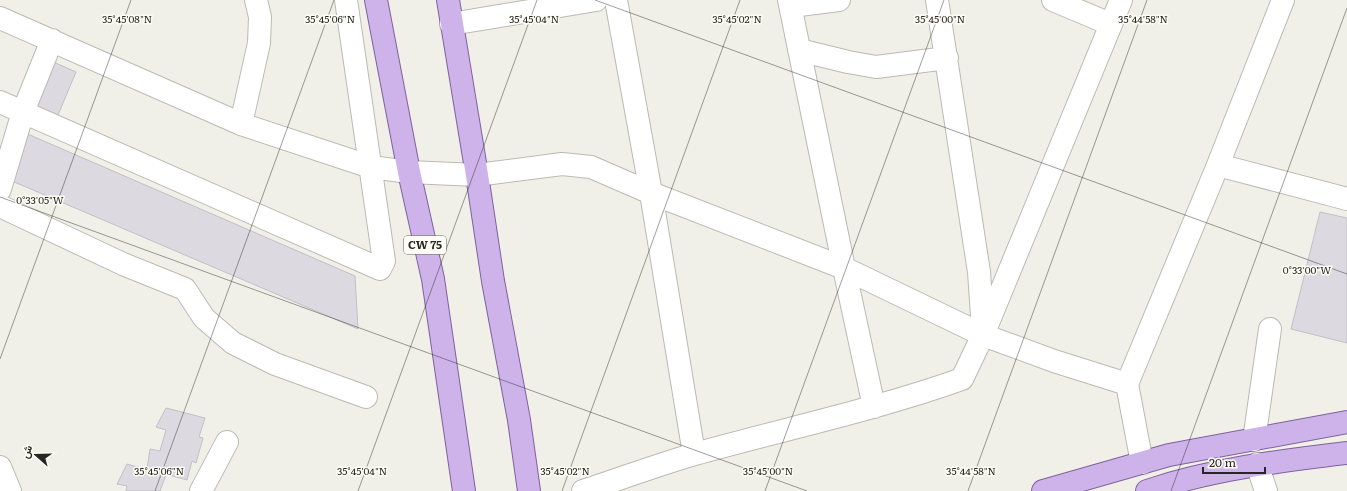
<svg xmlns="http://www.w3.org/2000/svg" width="1347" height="491" font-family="Literata,Vazirmatn,serif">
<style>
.building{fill:#ddd9e1;stroke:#c2bfc6}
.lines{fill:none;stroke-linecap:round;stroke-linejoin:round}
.minor-casing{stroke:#bbbab2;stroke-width:24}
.major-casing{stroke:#7e619d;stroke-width:24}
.minor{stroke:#fff;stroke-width:22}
.major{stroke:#ceb3eb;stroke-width:22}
.ticks{fill:none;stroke:#282724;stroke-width:1;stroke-opacity:0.45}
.labels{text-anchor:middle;stroke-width:3;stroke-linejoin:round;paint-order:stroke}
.shield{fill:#fefdf5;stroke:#686763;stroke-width:1}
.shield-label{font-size:11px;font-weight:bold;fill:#282724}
.ticks-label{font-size:10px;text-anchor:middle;fill:#282724;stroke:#fefdf5;stroke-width:3;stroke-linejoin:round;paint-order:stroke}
</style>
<rect width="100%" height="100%" fill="#f1f0e8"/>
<path class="building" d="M49,60L76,72L58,115L30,104Z
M23,132L355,276L358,329L5,178Z
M1320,212L1347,218V343L1291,329Z
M166,408L205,418L199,437L203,438L196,463L192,461L187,480L147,469L150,449L160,451L166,430L156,427Z
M127,464L166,475L160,491H126L127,486L117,484Z"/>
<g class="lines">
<defs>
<path id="minor" d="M616,0L651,193L694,454
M789,0L844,268L874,407
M937,0L979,272L983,330
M1053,0L1110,24
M791,6L839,0
M0,18L241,124L371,167L409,172L477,175L562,164L591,167L651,193L844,268L983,335L1054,361L1127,384
M451,24L596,0
M799,50L848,62L876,67L947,58
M0,102L380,269L384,261L346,0
M241,124L259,43L260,17L256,0
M1218,165L1347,199
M0,189L23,112L52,40
M0,206L123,264L185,289L204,318L233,343L275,364L366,397
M1254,440L1270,329
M1142,463L1127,384L1218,165L1283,0
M1257,464L1266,491
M0,467L10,491
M201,491L227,442
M583,491C620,479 657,465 695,454C784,429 875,410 962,379L983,335L1121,0"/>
<path id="major" d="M376,0L409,172L433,279L464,491
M448,0L477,175L493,281L519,420L529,491
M1043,491L1169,455L1347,422
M1147,491C1212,469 1280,461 1347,453"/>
</defs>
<use href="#minor" class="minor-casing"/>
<use href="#major" class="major-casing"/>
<use href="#minor" class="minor"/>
<use href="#major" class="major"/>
</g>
<path class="ticks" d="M595,0L1347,274M0,197L807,491M0,359L131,0M155,491L334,0M358,491L537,0M562,491L740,0M765,491L944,0M968,491L1147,0M1171,491L1347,8"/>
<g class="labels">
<rect class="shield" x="404" y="236" width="42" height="18" rx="3"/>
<g class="shield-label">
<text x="425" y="249">CW 75</text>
</g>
</g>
<g class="ticks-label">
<text x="127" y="23">35°45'08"N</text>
<text x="330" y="23">35°45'06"N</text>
<text x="534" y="23">35°45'04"N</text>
<text x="737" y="23">35°45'02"N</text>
<text x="940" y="23">35°45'00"N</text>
<text x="1143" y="23">35°44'58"N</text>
<text x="40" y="204">0°33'05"W</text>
<text x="1307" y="274">0°33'00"W</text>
<text x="159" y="475">35°45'06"N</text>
<text x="362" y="475">35°45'04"N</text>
<text x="565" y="475">35°45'02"N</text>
<text x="768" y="475">35°45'00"N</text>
<text x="971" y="475">35°44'58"N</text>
</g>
<g transform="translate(36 455) rotate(290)" stroke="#fefdf5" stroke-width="3" paint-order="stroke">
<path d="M0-3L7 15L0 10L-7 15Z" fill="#282724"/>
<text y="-6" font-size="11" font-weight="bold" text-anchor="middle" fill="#282724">ش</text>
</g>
<path d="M1203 467v6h62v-6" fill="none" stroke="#282724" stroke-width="2"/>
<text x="1209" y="467" font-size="12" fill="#282724" stroke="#fefdf5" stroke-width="3" paint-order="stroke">20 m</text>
</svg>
